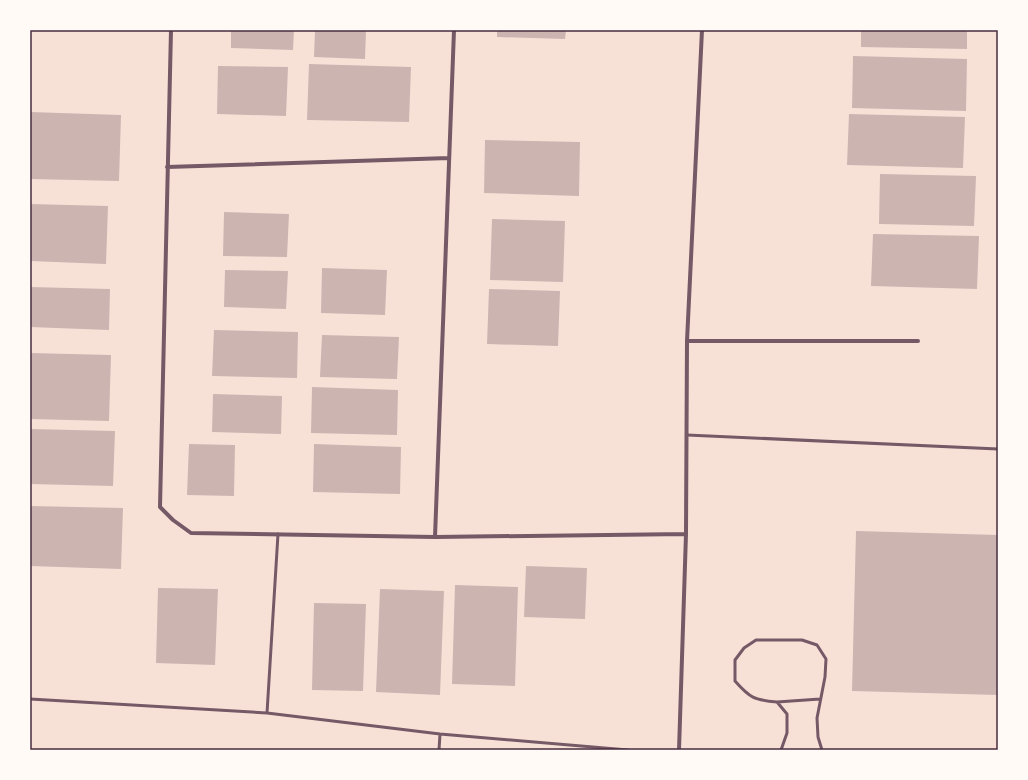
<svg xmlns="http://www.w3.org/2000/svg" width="1028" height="780" font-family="'Public Sans',sans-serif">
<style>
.building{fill:#ccb4b1}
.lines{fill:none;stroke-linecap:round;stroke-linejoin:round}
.service{stroke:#755966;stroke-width:3}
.minor{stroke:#755966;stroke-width:4}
.neatline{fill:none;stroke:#4a2c40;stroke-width:1.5}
</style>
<rect width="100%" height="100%" fill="#f7e1d7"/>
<path class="building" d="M231,30H294L293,50L231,48Z
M315,30H366L365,59L314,57Z
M497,30H566L565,39L497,37Z
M861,30H967V49L861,47Z
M853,56L967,59L966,111L852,108Z
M309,64L411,67L409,122L307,120Z
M218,66L288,67L286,116L217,114Z
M30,112L121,115L119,181L30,179Z
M849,114L965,117L963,168L847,165Z
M485,140L580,142L579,196L484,193Z
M880,174L976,176L974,226L879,224Z
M30,204L108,206L106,264L30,261Z
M224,212L289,214L287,257L223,256Z
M492,219L565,221L563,282L490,280Z
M873,234L979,236L977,289L871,286Z
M322,268L387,270L385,315L321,313Z
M225,270L288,271L286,309L224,307Z
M30,287L110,289L109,330L30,327Z
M489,289L560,291L558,346L487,344Z
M214,330L298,332L297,378L212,376Z
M322,335L399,337L397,379L320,377Z
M30,353L111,355L109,421L30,419Z
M312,387L398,390L397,435L311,433Z
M213,394L282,396L281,434L212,432Z
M30,429L115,431L113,486L30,484Z
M189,444L235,445L234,496L187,495Z
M314,444L401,447L400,494L313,492Z
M30,506L123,508L121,569L30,566Z
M856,531L998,535V695L852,691Z
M526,566L587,568L585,619L524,617Z
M455,585L518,587L515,686L452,684Z
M158,588L218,589L215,665L156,663Z
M380,589L444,591L440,695L376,692Z
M314,603L366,604L363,691L312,690Z"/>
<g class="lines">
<path class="service" d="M687,435L998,449
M30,699L267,713L440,734L628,750
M777,702L820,699
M267,713L278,534
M439,750L440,734
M781,750L787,733V714L777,702C754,700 750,698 735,681V660L744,648L756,640H802L817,645L826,659L825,677L817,718L818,737L822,750"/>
<path class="minor" d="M171,30L160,507L173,520L191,533L435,537L686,534
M167,167L449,158
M687,341H918
M435,537L454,30
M679,750L686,534L687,341L702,30"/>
</g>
<rect width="1028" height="780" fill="none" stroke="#fffaf5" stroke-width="62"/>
<rect x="31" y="31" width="966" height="718" class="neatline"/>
</svg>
